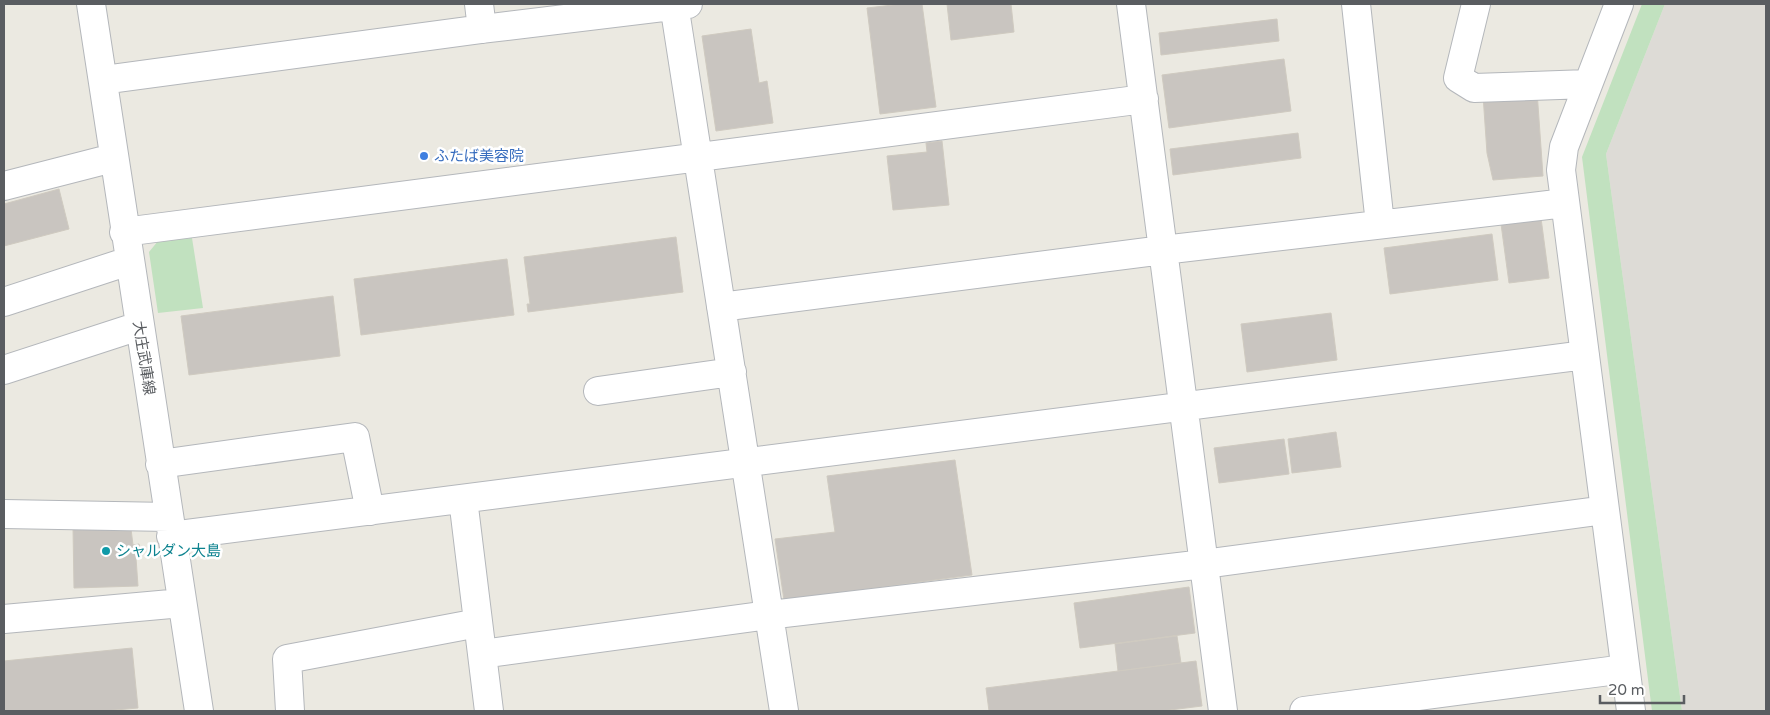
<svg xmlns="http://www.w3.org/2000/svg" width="1770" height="715" font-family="'Varela Round','Noto Sans JP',sans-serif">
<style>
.industrial{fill:#dddbd6}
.green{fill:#c1e1bf}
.building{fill:#c9c5c0;stroke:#cfcac0}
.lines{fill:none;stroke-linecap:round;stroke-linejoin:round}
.minor-casing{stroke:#b4b7bb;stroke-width:30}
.minor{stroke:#fff;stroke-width:28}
.shop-dot{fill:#3f7fe0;stroke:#fff;stroke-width:2}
.culture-dot{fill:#0f9aa8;stroke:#fff;stroke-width:2}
.labels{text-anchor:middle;stroke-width:5;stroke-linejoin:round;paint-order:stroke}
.shop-label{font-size:15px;fill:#366cbe;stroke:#fff;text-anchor:start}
.street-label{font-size:15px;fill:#5a5d61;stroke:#fff}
.culture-label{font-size:15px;fill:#0d838f;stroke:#fff;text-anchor:start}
</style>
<rect width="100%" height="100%" fill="#ebe9e1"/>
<path class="industrial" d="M1665,4H1766V711H1682L1606,154Z"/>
<path class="green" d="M1642,4H1665L1606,154L1682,711H1652L1582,157Z
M192,238L203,308L158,313L149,252L158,241Z"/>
<path class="building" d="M901,4H922L936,107L880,114L867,8Z
M947,4H1011L1014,32L951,40Z
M1277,19L1279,41L1161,55L1159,33Z
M751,29L759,83L767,81L773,123L716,131L702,36Z
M1284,59L1291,111L1169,128L1162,75Z
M1537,91L1543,176L1493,180L1487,153L1483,95Z
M1298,133L1301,158L1173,175L1170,149Z
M942,141L949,205L893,210L887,156L927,152L926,143Z
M59,189L69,229L4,246V204Z
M1541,218L1549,278L1509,283L1501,224Z
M1492,234L1498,280L1390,294L1384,248Z
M676,237L683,292L528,312L527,304H530L524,257Z
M507,259L514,315L361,335L354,279Z
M333,296L340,356L189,375L181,316Z
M1331,313L1337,360L1247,372L1241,324Z
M1336,432L1341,467L1292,473L1288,439Z
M1284,439L1289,474L1219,483L1214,448Z
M955,460L972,575L784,600L775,539L835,532L827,476Z
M73,528L131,529L133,545L139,544L141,557L136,558L138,586L74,588Z
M1189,587L1195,633L1080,648L1074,603Z
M1177,636L1181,663L1118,671L1115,644Z
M132,648L138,708L104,711H4V661Z
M1196,661L1202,706L1162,711H989L986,688Z"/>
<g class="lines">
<defs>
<path id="minor" d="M91,4L199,711
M479,4L482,29
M674,4L784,711
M1131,4L1223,711
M1356,4L1380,224
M1476,4L1458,78L1474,88L1588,84
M1619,4L1564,147L1561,170L1631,711
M103,80L482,29L688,4
M4,186L113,158
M124,232L1144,99
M4,302L129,261
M721,307L1163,250L1565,203
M4,370L139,326
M598,391L732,372
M160,464L355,437L370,511
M463,499L489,711
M4,514L169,517
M171,536L1585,355
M4,619L182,603
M482,654L769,615L1204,564L1605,510
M290,711L287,659L478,623
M1304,711L1625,669"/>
</defs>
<use href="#minor" class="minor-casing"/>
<use href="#minor" class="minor"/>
</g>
<circle class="shop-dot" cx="424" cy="156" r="5"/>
<circle class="culture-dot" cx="106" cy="551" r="5"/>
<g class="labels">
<g class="shop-label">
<text x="434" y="161">ふたば美容院</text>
</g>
<g class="street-label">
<text transform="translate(144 358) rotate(81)" y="5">大庄武庫線</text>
</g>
<g class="culture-label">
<text x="116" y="556">シャルダン大島</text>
</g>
</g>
<rect width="1770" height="715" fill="none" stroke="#5a5d61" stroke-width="10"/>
<path d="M1600 695v8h84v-8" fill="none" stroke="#5a5d61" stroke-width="2.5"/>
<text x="1608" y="695" font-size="15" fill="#5a5d61" stroke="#ffffff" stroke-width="4" paint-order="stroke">20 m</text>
</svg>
